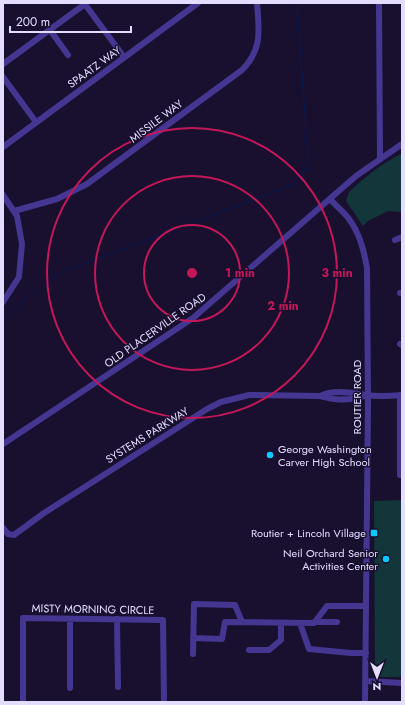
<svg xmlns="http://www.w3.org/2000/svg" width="405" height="705" font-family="Jost,sans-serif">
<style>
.green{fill:#123639}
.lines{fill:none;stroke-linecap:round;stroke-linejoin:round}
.stream{stroke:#061951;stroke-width:1}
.minor{stroke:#453791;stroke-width:6}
.ring{fill:none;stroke:#c2185b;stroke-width:2}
.poi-dot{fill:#09c9ff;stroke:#19102f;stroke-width:1.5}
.labels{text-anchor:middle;stroke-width:3;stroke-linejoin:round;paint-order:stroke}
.street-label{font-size:11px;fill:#e5ddff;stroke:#19102f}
.poi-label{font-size:11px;fill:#e5ddff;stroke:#19102f;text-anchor:end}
.centre{fill:#c2185b;stroke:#19102f;stroke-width:2}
.ring-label{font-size:12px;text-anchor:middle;font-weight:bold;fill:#c2185b;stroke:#19102f;stroke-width:3;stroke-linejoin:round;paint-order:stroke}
</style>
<rect width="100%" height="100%" fill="#19102f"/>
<path class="green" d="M402,153V212L388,211L368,221L363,226L346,201L349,192L360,182L380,166Z
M402,500V677H375L374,501Z"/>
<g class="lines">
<path class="stream" d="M45,283L62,272L287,187C299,180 306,172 308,158L297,3
M3,318L36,291"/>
<path class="minor" d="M84,3L124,57
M379,3L380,159
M50,30L68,55
M3,64L85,4
M3,77L36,122
M3,147L198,3
M3,195L17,216L22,244L19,277L3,302
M330,199C336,206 344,212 349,219C360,234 364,251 367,268L368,404L365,702
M14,211L57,199L87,184L242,70C263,49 259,29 257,3
M395,240L402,237
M400,293H402
M400,344L402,345
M400,395V475H402
M320,396C334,389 352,393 367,395C378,397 391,396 402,395
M3,444L193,318L356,176L402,144
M3,528L8,534L14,535L44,513L207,409L221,402L249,395L320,396C335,401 353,400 368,395
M70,619V688
M117,619L118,687
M314,622H337
M300,623L309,649L351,653H366
M193,638L222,639L225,622L314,623L327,606H366
M249,650H269L281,640V623
M193,654L194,604L235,605L242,622
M365,681L402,683
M23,702V618L163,620L164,702"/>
</g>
<g class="ring">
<circle cx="192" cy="273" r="48"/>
<circle cx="192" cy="273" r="97"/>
<circle cx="192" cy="273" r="145"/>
</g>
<g class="poi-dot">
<circle cx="270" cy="455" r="4"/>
<rect x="370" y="529" width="8" height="8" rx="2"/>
<circle cx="386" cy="559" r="4"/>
</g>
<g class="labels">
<g class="street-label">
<text transform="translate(94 67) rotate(-36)" y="4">SPAATZ WAY</text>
<text transform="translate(156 121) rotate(-37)" y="4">MISSILE WAY</text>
<text transform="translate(155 330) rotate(-35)" y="4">OLD PLACERVILLE ROAD</text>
<text transform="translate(357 397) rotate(-90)" y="4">ROUTIER ROAD</text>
<text transform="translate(147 435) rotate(-32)" y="4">SYSTEMS PARKWAY</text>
<text transform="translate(93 609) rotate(1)" y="4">MISTY MORNING CIRCLE</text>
</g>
<g class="poi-label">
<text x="278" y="453" text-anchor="start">George Washington<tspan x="278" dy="13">Carver High School</tspan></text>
<text x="366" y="537">Routier + Lincoln Village</text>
<text x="378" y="557">Neil Orchard Senior<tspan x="378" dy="13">Activities Center</tspan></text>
</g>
</g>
<circle cx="192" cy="273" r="6" class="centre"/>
<g class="ring-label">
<text x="240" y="277">1 min</text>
<text x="337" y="277">3 min</text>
<text x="283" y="310">2 min</text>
</g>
<rect width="405" height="705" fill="none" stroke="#e5ddff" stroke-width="8"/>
<g transform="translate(377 677) rotate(180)" stroke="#19102f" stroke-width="3" paint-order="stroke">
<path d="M0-3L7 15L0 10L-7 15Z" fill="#e5ddff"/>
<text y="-6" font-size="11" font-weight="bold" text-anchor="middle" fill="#e5ddff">N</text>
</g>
<path d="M10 26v6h121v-6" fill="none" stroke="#e5ddff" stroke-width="2"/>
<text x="16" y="26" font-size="12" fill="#e5ddff" stroke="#19102f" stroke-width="3" paint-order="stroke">200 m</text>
</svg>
